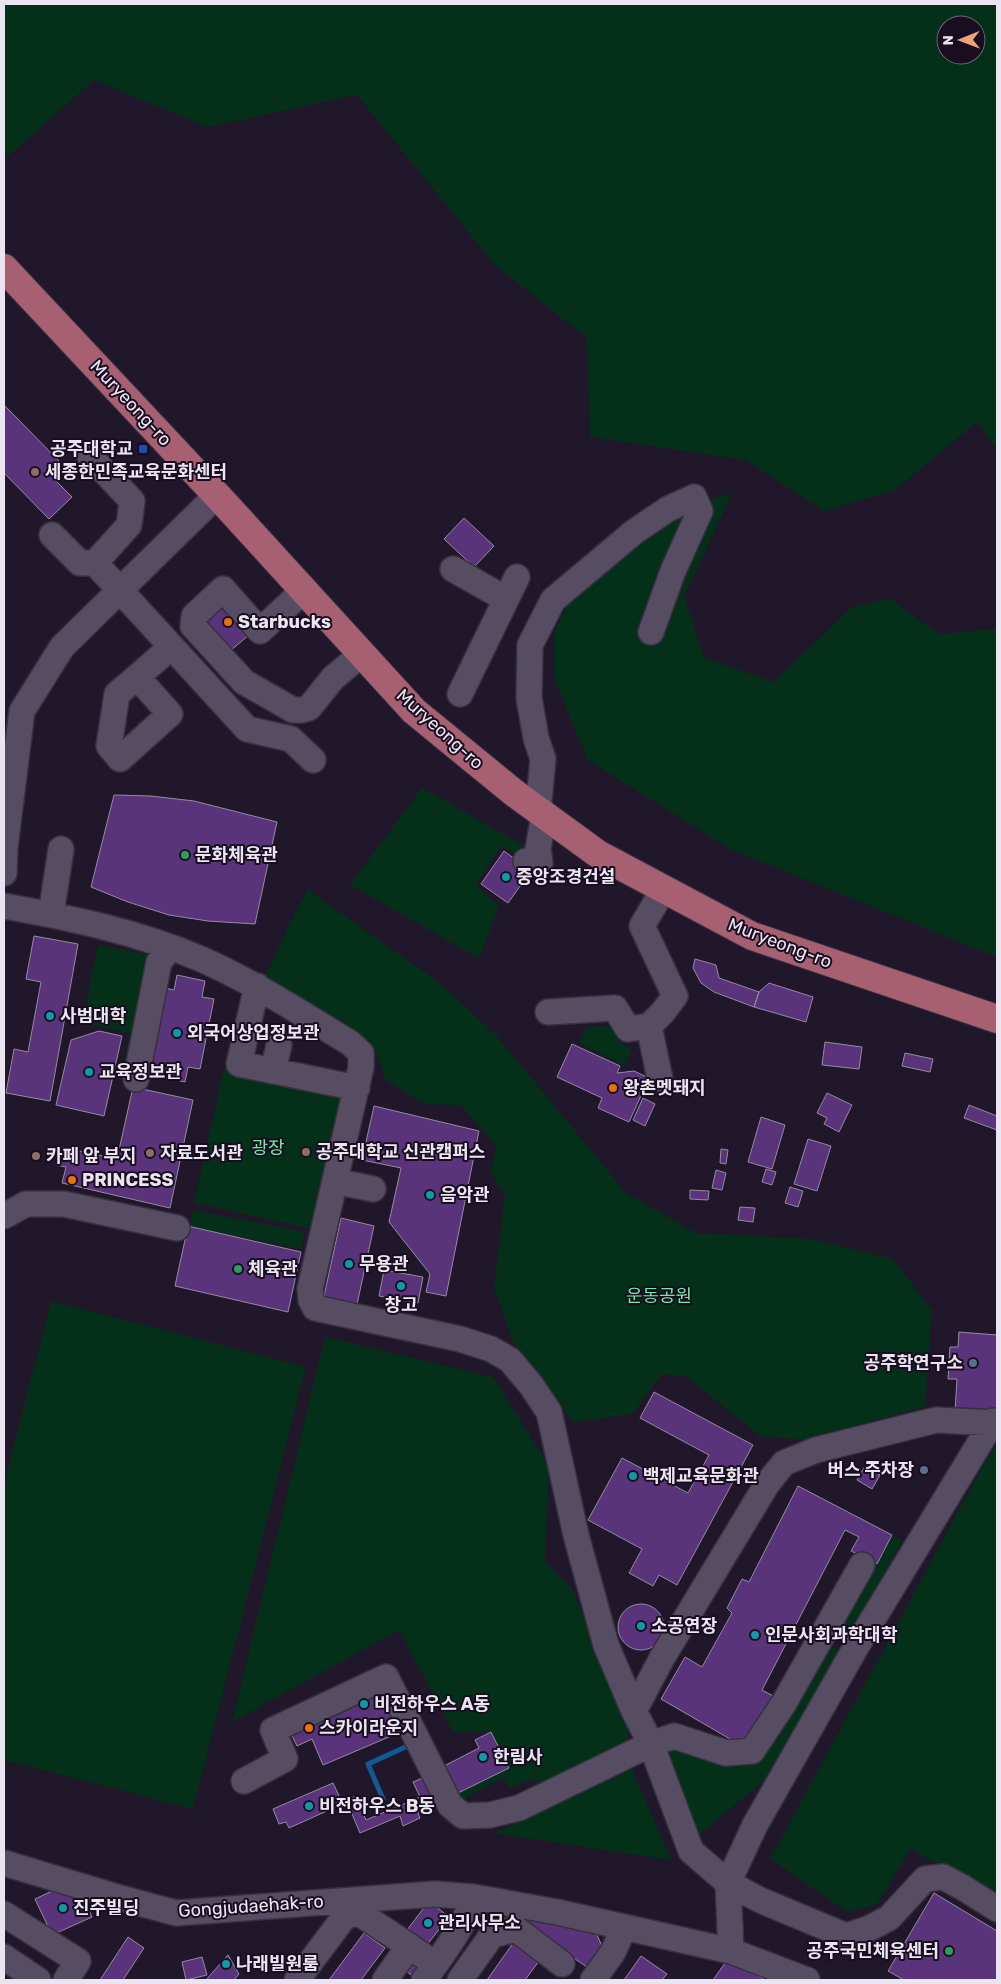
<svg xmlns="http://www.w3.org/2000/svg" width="1001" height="1984" font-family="Rubik,'Noto Sans KR',sans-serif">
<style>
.green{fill:#043019;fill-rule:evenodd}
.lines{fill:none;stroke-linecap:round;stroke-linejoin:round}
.stream{stroke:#105a95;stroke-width:5}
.building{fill:#5a347a;stroke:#958aa2}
.minor-casing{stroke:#37303f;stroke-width:28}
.major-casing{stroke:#37303f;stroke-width:30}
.minor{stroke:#574d63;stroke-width:25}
.major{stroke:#a76072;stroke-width:28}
.transit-dot{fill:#1a4fb4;stroke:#180e20;stroke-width:2}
.education-dot{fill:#8d6e63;stroke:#180e20;stroke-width:2}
.food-dot{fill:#e8710a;stroke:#180e20;stroke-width:2}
.leisure-dot{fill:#2e9e5b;stroke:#180e20;stroke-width:2}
.culture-dot{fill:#0f9aa8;stroke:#180e20;stroke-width:2}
.service-dot{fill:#5c6f8a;stroke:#180e20;stroke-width:2}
.labels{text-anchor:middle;stroke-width:4;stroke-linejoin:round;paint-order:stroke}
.street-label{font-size:18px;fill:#ebe5f2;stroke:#180e20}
.poi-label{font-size:18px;font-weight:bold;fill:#ebe5f2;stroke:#180e20;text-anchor:start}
.park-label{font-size:18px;fill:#73eaa4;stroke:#180e20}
</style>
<rect width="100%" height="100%" fill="#21172a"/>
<path class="green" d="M4,4H997V449L977,422L895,490L824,511L746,460L590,437L587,338L495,265L357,95L208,127L94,80L8,156L4,152ZM946,25H976V55H946Z
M732,493L684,596L704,658L774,682L852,607L889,598L939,634L997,629V957L730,849L588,760L554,678V633L573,592L673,510Z
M422,788L528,848L522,857L501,846L476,885L499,906L479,958L350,885Z
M308,890L437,981L495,1034L626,1193L696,1233L811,1239L893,1259L932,1310L925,1406L809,1440L760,1436L686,1376L662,1374L632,1414L573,1422L512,1340L494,1286L505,1195L491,1173L497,1146L461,1105L424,1104L386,1080L374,1047L263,982L289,925Z
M98,945L158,957L133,1082L121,1079L130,1033L82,1023Z
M612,1026L620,1035L617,1041L632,1049L624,1065L579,1043L587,1027Z
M224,1068L342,1093L312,1229L194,1203Z
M193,1210L304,1232L301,1249L190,1227Z
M51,1301L306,1367L193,1809L4,1760V1484Z
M325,1337L493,1377L549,1467L545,1562L573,1590L631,1732L627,1734L632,1745L540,1790L534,1778L510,1788L504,1777L461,1800L458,1793L509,1767L491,1732L453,1731L399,1630L232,1722Z
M997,1448V1898L953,1871L927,1859L911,1848L877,1904L848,1912L770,1859L992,1450Z
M893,1536L902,1541L852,1633L838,1625L870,1566L875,1569Z
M829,1644L843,1652L777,1770L695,1838L658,1749L675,1744L723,1758Z
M631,1767L671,1860L494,1833Z"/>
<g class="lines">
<path class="stream" d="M383,1799L368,1764L412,1744"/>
</g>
<path class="building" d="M4,405L65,467L54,479L72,497L49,519L4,473Z
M464,518L494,546L474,567L444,539Z
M225,593L256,629L230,651L199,615Z
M114,795L151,796L194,801L277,822L255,924L208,921L169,915L128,902L91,887Z
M504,851L531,871L508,903L481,884Z
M34,936L78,944L50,1101L6,1093L14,1049L28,1052L41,982L26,979Z
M695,959L716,965L719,978L759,992L754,1007L714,992L701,983L693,968Z
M177,975L205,981L202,997L214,999L200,1069L188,1067L185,1082L139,1072L156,986L174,990Z
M769,983L813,997L806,1022L754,1007L759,992Z
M99,1031L122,1036L104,1116L56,1105L71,1040Z
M825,1042L862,1047L859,1069L822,1065Z
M572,1044L620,1066L617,1073L634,1071L649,1078L629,1122L598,1108L602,1098L557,1077Z
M905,1053L933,1059L930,1072L902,1066Z
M133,1087L193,1100L170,1208L62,1183L66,1167L56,1165L61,1147L117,1159Z
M827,1093L852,1105L839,1132L824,1124L827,1118L817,1113Z
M643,1098L655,1104L645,1126L633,1120Z
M969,1105L997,1116V1130L964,1118Z
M374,1106L479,1131L446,1296L426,1292L430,1274L389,1222L401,1168L362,1160Z
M761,1117L785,1125L772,1169L748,1162Z
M808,1139L831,1146L817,1191L794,1184Z
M721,1149L728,1150L726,1164L720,1163Z
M766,1169L776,1172L772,1185L762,1182Z
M716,1170L726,1173L722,1190L712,1188Z
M790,1187L803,1191L798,1207L785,1203Z
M690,1190L709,1191L708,1200L690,1199Z
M740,1207L755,1208L753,1222L738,1220Z
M341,1218L374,1226L356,1309L323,1301Z
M188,1226L301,1252L288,1312L175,1286Z
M384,1270L423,1277L418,1303L379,1296Z
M959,1332L997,1335V1414L955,1411L957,1379H948L950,1347H958Z
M654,1392L753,1445L677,1585L659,1575L653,1586L629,1573L642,1549L588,1520L622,1458L688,1493L709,1455L640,1418Z
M865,1466L880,1475L872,1489L857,1480Z
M798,1486L892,1535L877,1564L851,1551L859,1537L845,1530L762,1690L777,1698L755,1740L737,1743L661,1699L685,1657L702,1667L732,1613L727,1608L742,1579L749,1582Z
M618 1627a23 23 0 1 1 46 0a23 23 0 1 1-46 0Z
M383,1684L403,1731L323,1765L312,1739L297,1746L287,1725Z
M491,1732L509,1768L458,1793L444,1766L479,1748L475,1740Z
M425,1777L437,1804L418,1813L420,1818L403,1826L400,1816L360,1833L347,1802L289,1828L286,1822L279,1824L273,1809L333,1783L342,1802L356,1796L366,1820L420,1797L413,1782Z
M65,1885L80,1891L92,1917L52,1935L35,1899Z
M934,1893L997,1931V1980H904L888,1971Z
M429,1901L449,1917L426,1946L407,1930Z
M533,1915L592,1924L602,1946L587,1967L524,1925Z
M364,1933L385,1948L361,1980H329Z
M128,1937L144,1948L123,1980H100Z
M516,1939L542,1957L525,1980H487Z
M228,1955L239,1974L234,1980H206Z
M641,1956L667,1974L662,1980H624Z
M730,1956L765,1980H713Z
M202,1957L207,1975L186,1980L182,1962Z
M415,1961L423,1966L416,1978L407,1972Z"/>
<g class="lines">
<defs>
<path id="minor" d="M89,455L132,501L129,525L95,563L247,729L291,739L313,760
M52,535L80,563H95
M453,569L506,599
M304,590L260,631L223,589L194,616L193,626L244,682L293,710H302L309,708L333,678L362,654
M137,677L170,714L120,759L109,746L117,694Z
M137,677L171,647
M460,694L517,577
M538,811L543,759L536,738L529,698L530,645L553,600L634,532L668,509L694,497L700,511L673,571L651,632
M526,861L540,863L538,849L544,815
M4,873L5,847L22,711L62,647L217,495
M4,906C71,918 138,932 201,959C253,982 301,1013 350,1043L361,1053V1067L310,1289L311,1300L315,1308L460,1339L491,1349L510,1360L531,1385L549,1412L576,1535L606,1645L634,1711L651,1744L691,1851L728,1883L760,1900L846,1936L870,1928L889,1918L925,1879L943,1877L962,1887L997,1909
M51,914L61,849
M257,986L239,1064L357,1088
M548,1012L615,1008L628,1029L649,1026L663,1012L675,996L642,926L663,890
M649,1026L660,1079
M273,1071L279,1045
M136,1079L159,962L170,948
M335,1181L373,1189
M4,1216L26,1204H64L177,1228
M634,1711L662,1658L767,1484L784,1463L816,1450L936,1420L997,1423
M244,1781L285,1759L273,1730L386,1677L450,1805L463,1816L490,1815L519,1808L651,1744L674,1736L726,1753L752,1751L784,1703L862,1565
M4,1863L117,1897L176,1913L435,1894L474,1897L557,1912L731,1951L807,1980
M4,1914L78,1961L66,1980
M731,1951L728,1883L755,1825L856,1647L993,1421
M4,1957L38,1980
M297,1980L345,1916L359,1913L409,1946
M385,1980L409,1946L422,1955
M424,1980C443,1954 463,1928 474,1897
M460,1980L492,1935L516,1929L562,1964
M593,1980L613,1952L624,1927"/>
<path id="major" d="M4,268L226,505L414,711L513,792L598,854L752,936L997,1019"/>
</defs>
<use href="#minor" class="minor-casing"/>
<use href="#major" class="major-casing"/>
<use href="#minor" class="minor"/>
<use href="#major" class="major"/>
</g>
<rect class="transit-dot" x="138" y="444" width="10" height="10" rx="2.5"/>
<g class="education-dot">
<circle cx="35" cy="472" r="5"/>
<circle cx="306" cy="1152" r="5"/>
<circle cx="150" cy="1153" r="5"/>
<circle cx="36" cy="1156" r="5"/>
</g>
<g class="food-dot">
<circle cx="228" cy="622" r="5"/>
<circle cx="613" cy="1088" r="5"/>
<circle cx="72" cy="1180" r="5"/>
<circle cx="309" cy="1728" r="5"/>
</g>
<g class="leisure-dot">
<circle cx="185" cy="855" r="5"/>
<circle cx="238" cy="1269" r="5"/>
<circle cx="949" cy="1951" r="5"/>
</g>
<g class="culture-dot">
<circle cx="506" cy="877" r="5"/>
<circle cx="50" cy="1016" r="5"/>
<circle cx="177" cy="1033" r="5"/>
<circle cx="89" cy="1072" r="5"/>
<circle cx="430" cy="1195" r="5"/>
<circle cx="349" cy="1264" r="5"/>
<circle cx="401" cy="1286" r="5"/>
<circle cx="633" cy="1476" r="5"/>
<circle cx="641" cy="1626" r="5"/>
<circle cx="755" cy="1635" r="5"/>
<circle cx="364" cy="1704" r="5"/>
<circle cx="483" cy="1757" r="5"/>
<circle cx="309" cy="1806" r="5"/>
<circle cx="63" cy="1908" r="5"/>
<circle cx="428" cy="1923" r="5"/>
<circle cx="226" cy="1964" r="5"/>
</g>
<g class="service-dot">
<circle cx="973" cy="1363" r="5"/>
<circle cx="924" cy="1470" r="5"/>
</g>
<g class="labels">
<g class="street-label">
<text transform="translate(131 403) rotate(47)" y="6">Muryeong-ro</text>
<text transform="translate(440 729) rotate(42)" y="6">Muryeong-ro</text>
<text transform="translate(780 943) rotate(21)" y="6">Muryeong-ro</text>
<text transform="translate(251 1906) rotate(-4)" y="6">Gongjudaehak-ro</text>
</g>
<g class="poi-label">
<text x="133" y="455" text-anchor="end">공주대학교</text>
<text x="45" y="478">세종한민족교육문화센터</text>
<text x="238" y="628">Starbucks</text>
<text x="195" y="861">문화체육관</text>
<text x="516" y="883">중앙조경건설</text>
<text x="60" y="1022">사범대학</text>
<text x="187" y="1039">외국어상업정보관</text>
<text x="99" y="1078">교육정보관</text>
<text x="623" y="1094">왕촌멧돼지</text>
<text x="316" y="1158">공주대학교 신관캠퍼스</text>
<text x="160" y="1159">자료도서관</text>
<text x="46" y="1162">카페 앞 부지</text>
<text x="82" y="1186">PRINCESS</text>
<text x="440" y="1201">음악관</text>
<text x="359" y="1270">무용관</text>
<text x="248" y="1275">체육관</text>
<text x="401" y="1311" text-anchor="middle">창고</text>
<text x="963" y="1369" text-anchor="end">공주학연구소</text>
<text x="914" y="1476" text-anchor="end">버스 주차장</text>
<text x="643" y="1482">백제교육문화관</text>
<text x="651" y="1632">소공연장</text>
<text x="765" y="1641">인문사회과학대학</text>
<text x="374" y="1710">비전하우스 A동</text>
<text x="319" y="1734">스카이라운지</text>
<text x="493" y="1763">한림사</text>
<text x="319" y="1812">비전하우스 B동</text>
<text x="73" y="1914">진주빌딩</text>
<text x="438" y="1929">관리사무소</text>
<text x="939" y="1957" text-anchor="end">공주국민체육센터</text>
<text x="236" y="1970">나래빌원룸</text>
</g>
<g class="park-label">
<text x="268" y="1154">광장</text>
<text x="659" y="1302">운동공원</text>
</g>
</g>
<rect width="1001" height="1984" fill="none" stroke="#ebe5f2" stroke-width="10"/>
<g transform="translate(961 40) rotate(269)"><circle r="24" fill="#180e20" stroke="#6c6474"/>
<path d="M0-4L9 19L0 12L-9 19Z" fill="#f1a27b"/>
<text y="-8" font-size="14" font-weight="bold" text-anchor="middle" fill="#ebe5f2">N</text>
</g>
</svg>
